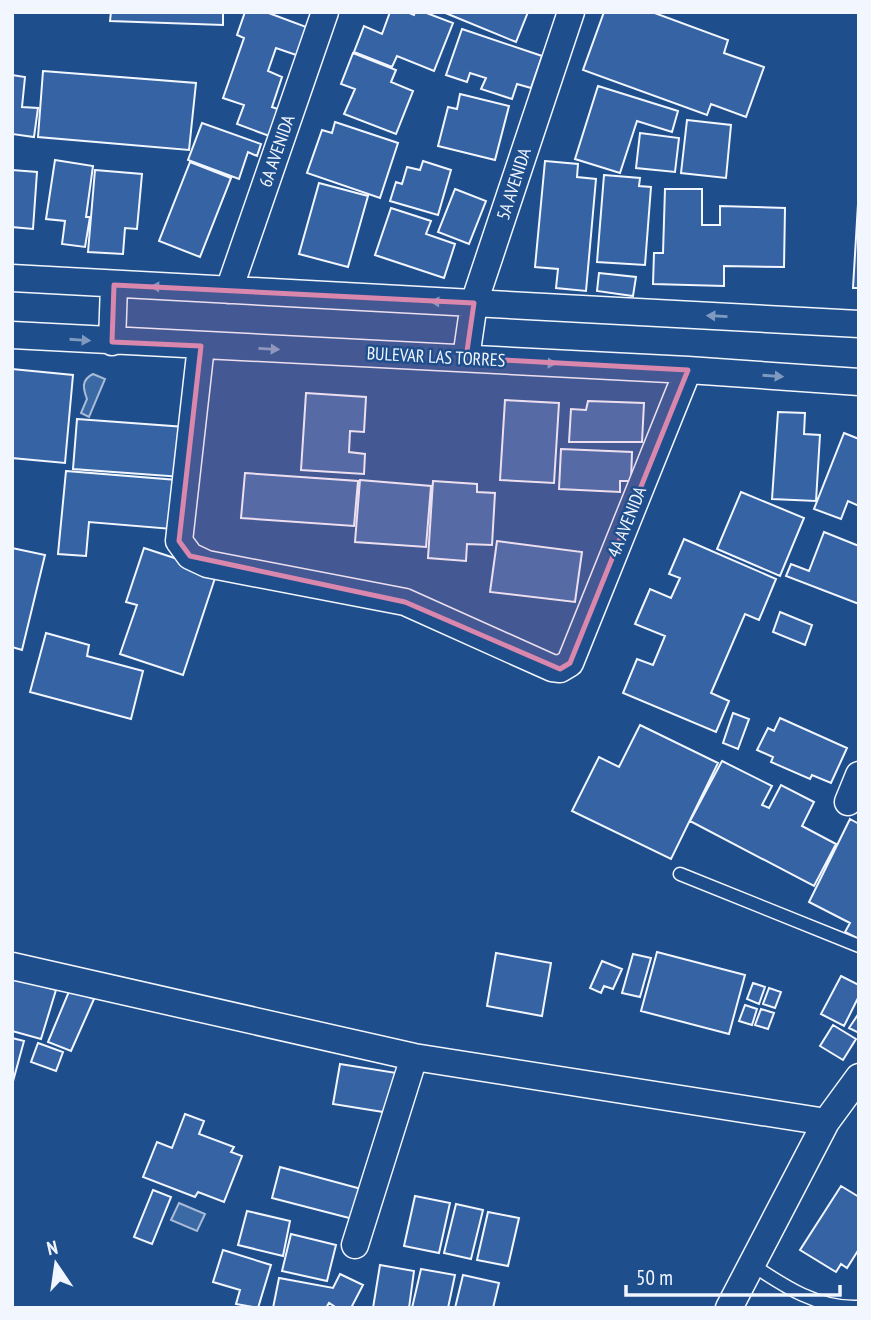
<svg xmlns="http://www.w3.org/2000/svg" width="871" height="1320" font-family="'PT Sans Narrow',sans-serif">
<style>
.water{fill:#3b69a3;stroke:#a8bbd7;stroke-width:2}
.building{fill:#3563a3;stroke:#f2f6ff;stroke-width:2}
.lines{fill:none;stroke-linecap:round;stroke-linejoin:round}
.lane-casing{stroke:#f2f6ff;stroke-width:15}
.street-casing{stroke:#f2f6ff;stroke-width:29}
.lane{stroke:#1f4e8c;stroke-width:12}
.street{stroke:#1f4e8c;stroke-width:26}
.oneway{fill:#7e9ac0}
.marked{fill:#da87ad;fill-opacity:0.2;stroke:#da87ad;stroke-width:5;stroke-linejoin:round}
.labels{text-anchor:middle;stroke-width:5;stroke-linejoin:round;paint-order:stroke}
.street-label{font-size:18px;fill:#f2f6ff;stroke:#1f4e8c}
</style>
<rect width="100%" height="100%" fill="#1f4e8c"/>
<path class="water" d="M93,374L105,379L89,417L81,413L87,399C83,388 81,380 93,374Z
M179,1203L205,1214L197,1231L171,1220Z"/>
<path class="building" d="M111,12H223V25L110,21Z
M245,12H266L309,28L299,56L276,48L268,71L282,77L272,107L284,111L272,137L237,124L244,105L223,98L244,38L237,35Z
M390,12H407L414,15L415,12H424L453,23L434,71L397,56L392,67L354,52L364,26L382,34Z
M443,12H528L516,42Z
M604,12H652L728,40L724,53L764,67L746,117L711,104L707,115L583,70Z
M462,29L542,56L531,88L517,84L512,99L481,89L486,78L470,73L467,82L446,75Z
M353,53L396,70L391,82L413,91L396,134L344,114L355,89L341,84Z
M43,71L196,83L189,150L38,137Z
M12,75L25,77L22,107L38,108L34,137L12,134Z
M598,86L678,111L672,132L637,121L620,173L575,159Z
M460,94L509,106L495,160L438,146L448,107L457,109Z
M687,120L731,125L726,178L681,173Z
M335,122L398,143L380,198L307,173L322,130L332,133Z
M202,123L261,144L257,156L248,152L239,179L188,160Z
M640,133L679,138L675,172L636,168Z
M55,160L93,166L86,217H90L85,247L62,244L65,221L46,219Z
M423,161L451,170L438,215L390,201L396,182L402,184L407,167L420,170Z
M545,161L578,164L577,177L596,179L586,291L556,288L558,269L535,267Z
M190,162L231,178L200,257L159,241Z
M12,170L37,172L33,229L12,227Z
M95,170L142,174L137,229L125,228L123,254L88,252Z
M604,175L640,178L639,186L651,187L645,265L597,262Z
M319,183L368,196L348,267L299,254Z
M455,189L486,201L469,244L438,232Z
M665,189H702V225H720V206L785,208L784,267L724,266V286L653,284L654,253H663Z
M858,204H859V288H853Z
M391,208L431,221L426,234L455,244L444,278L375,255Z
M599,273L636,277L633,296L597,291Z
M12,369L73,375L65,463L12,458Z
M306,393L366,397L364,432L350,431L349,452L365,454L364,474L301,470Z
M505,400L559,403L554,483L500,480Z
M588,401L644,403L642,442H569L571,409L586,410Z
M778,412L805,413L804,434L820,435L816,501L772,499Z
M77,419L185,427L182,477L73,469Z
M844,433L859,439V506L848,501L841,519L814,509Z
M561,449L632,452L631,481H620V492L559,489Z
M66,471L177,480L172,529L89,522L86,556L58,554Z
M245,473L358,481L354,526L241,518Z
M360,480L431,486L426,547L355,542Z
M433,481L477,484V492L495,493L492,545L467,544L466,561L428,558Z
M741,492L804,518L780,576L717,549Z
M824,532L859,546V604L786,576L791,564L809,571Z
M684,539L776,579L759,620L745,614L711,693L729,701L716,732L623,693L637,659L653,665L665,636L635,624L650,589L671,598L680,578L669,574Z
M497,541L582,552L575,602L490,592Z
M12,548L45,555L22,650L12,647Z
M144,548L217,572L183,675L120,654L137,605L126,602Z
M780,612L812,625L805,645L773,632Z
M46,633L89,645L87,656L143,671L131,719L30,692Z
M733,713L749,719L738,749L723,743Z
M780,718L847,748L831,783L812,775L810,779L771,762L773,757L757,750L768,728L774,731Z
M640,725L718,763L671,859L572,811L599,757L619,767Z
M722,761L772,786L762,805L769,808L781,785L814,802L802,826L836,844L814,886L690,821Z
M850,819L859,824V939L845,932L850,923L809,902Z
M657,952L745,975L729,1034L641,1011Z
M496,953L551,963L542,1016L487,1006Z
M633,954L651,958L640,997L622,993Z
M602,961L622,969L613,989L604,986L601,993L590,988Z
M841,976L859,985V996L844,1026L821,1014Z
M12,977L56,990L41,1039L12,1031Z
M753,983L765,987L759,1004L747,999Z
M769,988L781,992L775,1008L763,1004Z
M70,989L94,999L71,1051L48,1042Z
M745,1005L757,1009L752,1025L739,1021Z
M761,1009L774,1013L768,1029L755,1025Z
M859,1013V1033L849,1028Z
M833,1025L856,1039L843,1060L820,1046Z
M12,1038L24,1041L12,1085Z
M38,1043L63,1052L56,1071L31,1062Z
M340,1064L409,1075L402,1115L333,1104Z
M185,1114L204,1121L199,1134L234,1147L231,1152L242,1156L224,1202L198,1192L195,1197L143,1177L157,1142L172,1148Z
M280,1167L365,1190L357,1220L272,1198Z
M841,1186L859,1197V1249L847,1268L841,1264L836,1272L800,1250Z
M153,1190L171,1197L152,1244L134,1237Z
M415,1196L450,1203L439,1253L404,1246Z
M456,1204L483,1210L471,1259L444,1253Z
M247,1211L290,1221L283,1256L238,1245Z
M488,1212L519,1218L508,1266L477,1260Z
M291,1234L336,1245L327,1281L282,1271Z
M223,1250L271,1265L258,1308L236,1304L240,1290L213,1282Z
M380,1265L414,1271L409,1308H373Z
M421,1269L455,1275L448,1308H412Z
M340,1274L363,1285L351,1308H337L329,1303L326,1308H273L279,1278L333,1288Z
M463,1275L499,1283L493,1308H455Z"/>
<g class="lines">
<defs>
<path id="lane" d="M680,874L859,946
M751,1264C784,1286 818,1309 859,1307"/>
<path id="street" d="M12,278L859,324
M229,290L325,12
M12,335L688,370L859,382
M112,342L114,285
M201,346L179,541L190,556L207,564L405,602L552,668L560,669L570,663L688,370
M466,358L474,303L571,12
M848,802L859,775
M12,966L414,1057L826,1122
M355,1245L414,1057
M729,1308L826,1122L859,1077"/>
</defs>
<use href="#lane" class="lane-casing"/>
<use href="#street" class="street-casing"/>
<use href="#lane" class="lane"/>
<use href="#street" class="street"/>
</g>
<defs><path id="oneway-solid" d="M-6-.8H1V-3.2L6.5 0L1 3.2V.8H-6Z" transform="scale(1.75)"/></defs>
<g class="oneway">
<use href="#oneway-solid" transform="translate(161 287) rotate(-178)"/>
<use href="#oneway-solid" transform="translate(441 302) rotate(-177)"/>
<use href="#oneway-solid" transform="translate(717 316) rotate(-177)"/>
<use href="#oneway-solid" transform="translate(80 340) rotate(4)"/>
<use href="#oneway-solid" transform="translate(269 349) rotate(3)"/>
<use href="#oneway-solid" transform="translate(546 363) rotate(3)"/>
<use href="#oneway-solid" transform="translate(773 376) rotate(4)"/>
</g>
<path class="marked" d="M114,285L474,303L466,358L688,370L570,663L560,669L405,602L190,556L179,541L201,346L112,342Z"/>
<g class="labels">
<g class="street-label">
<text transform="translate(277 151) rotate(-71)" y="6">6A AVENIDA</text>
<text transform="translate(514 184) rotate(-72)" y="6">5A AVENIDA</text>
<text transform="translate(436 357) rotate(3)" y="6">BULEVAR LAS TORRES</text>
<text transform="translate(627 522) rotate(-68)" y="6">4A AVENIDA</text>
</g>
</g>
<rect width="871" height="1320" fill="none" stroke="#f2f6ff" stroke-width="28"/>
<g transform="translate(56 1264) rotate(347)" stroke="#1f4e8c" stroke-width="5" paint-order="stroke">
<path d="M0-5L12 26L0 18L-12 26Z" fill="#f2f6ff"/>
<text y="-10" font-size="19" font-weight="bold" text-anchor="middle" fill="#f2f6ff">N</text>
</g>
<path d="M626 1285v10h214v-10" fill="none" stroke="#f2f6ff" stroke-width="3.5"/>
<text x="636" y="1285" font-size="21" fill="#f2f6ff" stroke="#1f4e8c" stroke-width="5" paint-order="stroke">50 m</text>
</svg>
